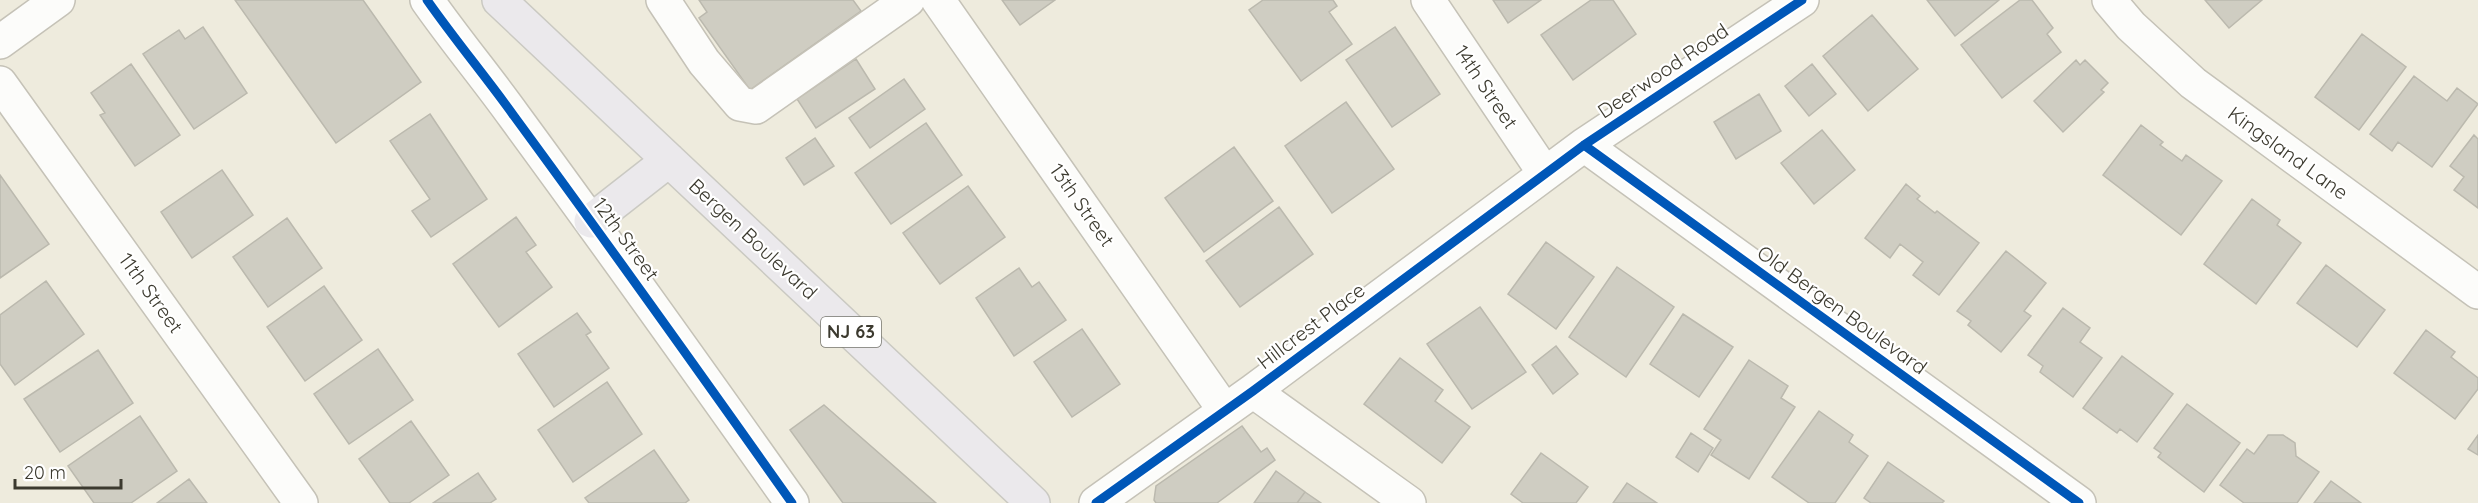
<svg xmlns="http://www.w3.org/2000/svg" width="2478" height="503" font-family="Quicksand,sans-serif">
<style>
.building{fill:#cfcdc2;stroke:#bbb9ae;stroke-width:1.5}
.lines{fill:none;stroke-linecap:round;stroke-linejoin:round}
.minor-casing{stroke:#c5c2b7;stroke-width:36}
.major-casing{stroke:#cac9c2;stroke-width:36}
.minor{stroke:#fcfcfa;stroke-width:33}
.major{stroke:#ebe9ec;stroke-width:33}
.cycleway-casing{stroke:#fff;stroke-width:13}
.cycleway{stroke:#0057b8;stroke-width:9}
.labels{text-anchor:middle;stroke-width:4.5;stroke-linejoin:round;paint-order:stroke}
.shield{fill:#fff;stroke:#76756d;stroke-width:1.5}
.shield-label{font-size:18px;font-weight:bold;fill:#3c3a2f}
.street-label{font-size:20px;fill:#3c3a2f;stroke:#fff}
</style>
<rect width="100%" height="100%" fill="#eeebdd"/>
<path class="building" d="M235,0H363L421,82L336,143Z
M699,0H853L861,11L750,90L699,18L707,12Z
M1002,0H1055L1020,25Z
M1263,0H1333L1337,6L1329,12L1352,44L1301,81L1249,10Z
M1493,0H1541L1508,23Z
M1591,0H1613L1636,34L1573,80L1541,35Z
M1927,0H1999L1955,36Z
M2020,0H2032L2053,28L2047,34L2061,52L2002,98L1961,45Z
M2205,0H2262L2229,28Z
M1872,15L1918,69L1868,111L1823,56Z
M203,27L247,93L194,129L143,54L179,30L185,39Z
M1395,27L1440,94L1392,127L1346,60Z
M2362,34L2406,67L2359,130L2315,97Z
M856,59L875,89L816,128L797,99Z
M2076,60L2080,65L2085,60L2108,83L2101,90L2104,92L2063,132L2034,101Z
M131,64L180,135L135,166L100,115L105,113L91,93Z
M1812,64L1836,94L1809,116L1785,86Z
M2414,76L2447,101L2457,88L2478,104L2432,167L2398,142L2392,151L2370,134Z
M904,79L925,109L870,148L849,118Z
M1759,94L1781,131L1736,159L1714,122Z
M1346,102L1394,169L1332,213L1285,146Z
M430,114L487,199L431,237L412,211L430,199L390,141Z
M926,123L962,175L891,224L855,173Z
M2141,125L2163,142L2160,145L2182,161L2186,155L2222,181L2181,235L2103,175Z
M1822,130L1855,170L1814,204L1781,163Z
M2474,135L2478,139V208L2454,190L2464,177L2450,166Z
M815,138L834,166L804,185L786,158Z
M1234,147L1273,201L1204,252L1165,198Z
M222,170L253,215L192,258L161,212Z
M0,175L49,244L0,278Z
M1906,184L1920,196L1917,199L1935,213L1937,211L1979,243L1939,295L1913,275L1923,262L1900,244L1890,258L1865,238Z
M968,186L1005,237L940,284L903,233Z
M2252,199L2280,220L2277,225L2301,243L2256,304L2204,264Z
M1279,207L1313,254L1240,307L1206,261Z
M516,217L536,245L526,252L552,287L499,327L453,264Z
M287,218L322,268L268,307L233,257Z
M1546,242L1594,277L1556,329L1508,294Z
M2006,251L2046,283L2024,311L2031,316L2001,352L1968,325L1971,321L1957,311Z
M2326,265L2385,310L2357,347L2297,303Z
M1617,267L1674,307L1626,377L1569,337Z
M1019,268L1032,287L1039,282L1066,320L1014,356L976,298Z
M46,281L84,334L15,385L0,364V315Z
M324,286L362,340L305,381L267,327Z
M1480,307L1526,372L1472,409L1427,344Z
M2063,308L2090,328L2080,342L2102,358L2073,397L2040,372L2043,366L2028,355Z
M577,313L591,332L586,335L609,368L554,407L518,354Z
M1683,314L1733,347L1699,397L1650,364Z
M1082,329L1120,384L1072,417L1034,362Z
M2426,330L2455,352L2451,357L2478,378V389L2455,419L2394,373Z
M1556,346L1578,374L1553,394L1532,365Z
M378,349L413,400L349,444L314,394Z
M98,350L133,403L60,452L24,399Z
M2122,356L2173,394L2137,442L2120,429L2117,433L2083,408Z
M1400,358L1443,390L1435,401L1470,427L1442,463L1364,404Z
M1749,360L1788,386L1781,398L1795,407L1749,479L1711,455L1721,440L1704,429Z
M607,382L642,434L573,482L538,430Z
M2187,404L2240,443L2204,492L2158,457L2161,453L2154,448Z
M824,405L936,503H843L790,430Z
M1819,411L1853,435L1849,442L1868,456L1835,503H1809L1772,477Z
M140,416L177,471L131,503H94L68,466Z
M411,421L449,475L409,503H390L359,459Z
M1242,426L1261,452L1267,448L1275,460L1217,503H1156L1154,500L1156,486Z
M1691,433L1713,448L1698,472L1676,457Z
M2268,435H2283L2295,443L2296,456L2319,472L2297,503H2244L2220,485L2247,449L2254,454Z
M2478,435V455L2468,449Z
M654,450L689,500L685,503H589L585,498Z
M1541,453L1588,487L1576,503H1523L1511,494Z
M1888,462L1944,501L1942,503H1871L1864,498Z
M1276,471L1305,492L1297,503H1254Z
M478,473L496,499L490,503H433Z
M189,479L207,503H157Z
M2331,481L2361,503H2314Z
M1627,483L1657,503H1613Z
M1305,492L1321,503H1297Z"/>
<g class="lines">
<defs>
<path id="minor" d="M427,0C455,40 486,77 514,116C608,244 700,373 792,503
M663,0L704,62L740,104L756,107L908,0
M938,0L1225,411
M1428,0L1545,174
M2109,0L2131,26L2193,83L2478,292
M0,42L58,0
M0,83L301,503
M1584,145L2079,503
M1253,391L1409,503
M1096,503L1253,391L1584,145L1802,0"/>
<path id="major" d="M499,0L1033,503
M591,221L669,160"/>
</defs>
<use href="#minor" class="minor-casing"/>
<use href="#major" class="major-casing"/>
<use href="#minor" class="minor"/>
<use href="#major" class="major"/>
<defs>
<path id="cycleway" d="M427,0C455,40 486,77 514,116C608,244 700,373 792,503
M1584,145L2079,503
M1096,503L1253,391L1584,145L1802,0"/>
</defs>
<use href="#cycleway" class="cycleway-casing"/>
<use href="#cycleway" class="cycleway"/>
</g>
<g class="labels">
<rect class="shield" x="821" y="317" width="60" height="30" rx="4.5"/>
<g class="shield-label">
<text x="851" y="338">NJ 63</text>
</g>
<g class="street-label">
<text transform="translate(1663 71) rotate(-34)" y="7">Deerwood Road</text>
<text transform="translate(1486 87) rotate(56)" y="7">14th Street</text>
<text transform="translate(2288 153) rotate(36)" y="7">Kingsland Lane</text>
<text transform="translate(1082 205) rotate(55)" y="7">13th Street</text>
<text transform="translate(626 239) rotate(54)" y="7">12th Street</text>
<text transform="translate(753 239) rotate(43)" y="7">Bergen Boulevard</text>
<text transform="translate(151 293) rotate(54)" y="7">11th Street</text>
<text transform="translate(1842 310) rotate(36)" y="7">Old Bergen Boulevard</text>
<text transform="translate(1311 326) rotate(-37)" y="7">Hillcrest Place</text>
</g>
</g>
<path d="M15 479v9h106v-9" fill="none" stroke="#3c3a2f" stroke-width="3"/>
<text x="24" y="479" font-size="18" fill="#3c3a2f" stroke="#ffffff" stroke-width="4.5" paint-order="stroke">20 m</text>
</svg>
